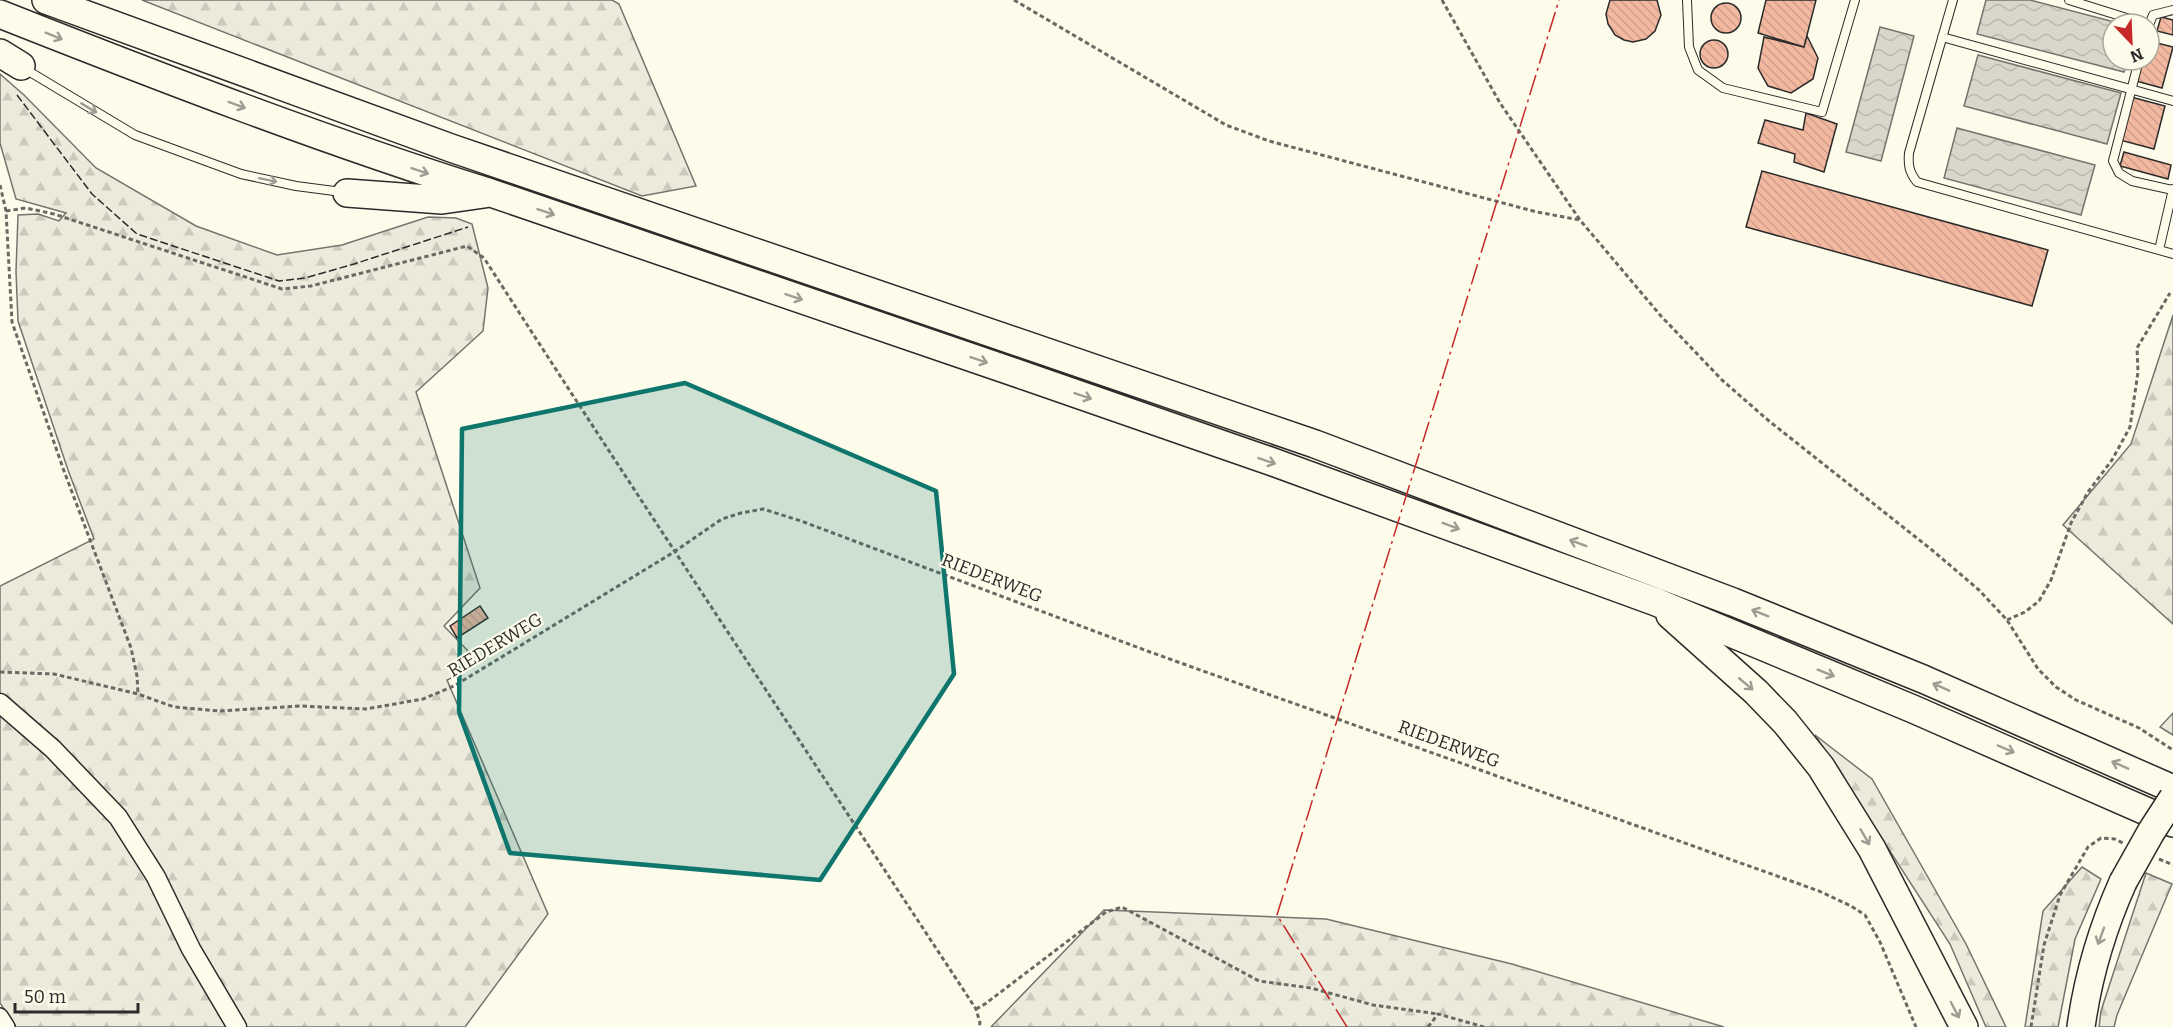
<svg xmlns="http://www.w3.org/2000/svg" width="2173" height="1027" font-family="Bitter,serif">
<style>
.forest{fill:url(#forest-firs);stroke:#74746e;stroke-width:1.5}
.water{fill:url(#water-waves);stroke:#74746e;stroke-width:1.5}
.building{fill:url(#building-back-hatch);stroke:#2b2b2b;stroke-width:1.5}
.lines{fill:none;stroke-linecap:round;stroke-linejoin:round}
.service-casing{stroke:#2b2b2b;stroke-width:10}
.minor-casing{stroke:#2b2b2b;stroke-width:18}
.tertiary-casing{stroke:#2b2b2b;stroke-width:21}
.motorway-casing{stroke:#2b2b2b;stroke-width:30}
.path{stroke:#6a6964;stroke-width:3;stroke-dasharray:4.5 3;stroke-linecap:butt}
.service{stroke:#fdfbea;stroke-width:8}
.minor{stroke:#fdfbea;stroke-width:15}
.tertiary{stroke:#fdfbea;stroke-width:18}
.motorway{stroke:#fdfbea;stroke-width:27}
.motorway-bridge-casing{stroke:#2b2b2b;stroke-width:30;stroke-linecap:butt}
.motorway-bridge{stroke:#fdfbea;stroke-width:27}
.fence{stroke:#2b2b2b;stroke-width:1.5;stroke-dasharray:8 3;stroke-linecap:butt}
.power{stroke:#c62828;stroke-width:1.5;stroke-dasharray:21 4.5 3 4.5;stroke-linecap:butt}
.oneway{stroke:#9e9d94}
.marked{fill:#0f766e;fill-opacity:0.2;stroke:#0f766e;stroke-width:4.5;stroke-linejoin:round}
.labels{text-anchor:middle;stroke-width:4.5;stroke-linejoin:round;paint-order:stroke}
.street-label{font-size:18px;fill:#2b2b2b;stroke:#fdfbea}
</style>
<defs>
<pattern id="forest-firs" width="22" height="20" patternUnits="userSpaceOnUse" patternTransform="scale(1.5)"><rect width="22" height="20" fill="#ecebdb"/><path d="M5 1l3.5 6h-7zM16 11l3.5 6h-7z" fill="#cbcabc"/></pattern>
<pattern id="water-waves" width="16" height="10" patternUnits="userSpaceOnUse" patternTransform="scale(1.5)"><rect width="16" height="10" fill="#d8d7c9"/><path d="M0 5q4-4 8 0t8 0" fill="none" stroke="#bab9ad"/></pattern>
<pattern id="building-back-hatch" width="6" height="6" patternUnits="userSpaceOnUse" patternTransform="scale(1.5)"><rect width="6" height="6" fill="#f2b8a0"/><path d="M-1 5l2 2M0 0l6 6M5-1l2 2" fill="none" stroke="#d09e8a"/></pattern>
</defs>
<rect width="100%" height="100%" fill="#fdfbea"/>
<path class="forest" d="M142,0H612L619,4L696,186L642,196Z
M0,74L24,95L96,168L196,226L277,255L342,245L428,217L456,218L472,224L488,288L483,331L416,392L480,588L444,626L469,652V669L447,680L548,914L465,1027H16L0,1003V586L94,539L68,470L18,321L16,271L18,215L38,214L59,221L66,213L16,199L0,143Z
M2173,315V624L2063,525L2131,444Z
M2173,713V735L2160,727Z
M1815,735L1872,779L1966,944L2006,1027H1986L1950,944Z
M2082,867L2101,879L2075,939L2058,1027H2025L2043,911Z
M2146,873L2172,884L2117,1015L2114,1027H2099L2101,1011Z
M1104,910L1326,919L1512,964L1724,1027H991Z"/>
<path class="water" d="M1986,0H2030L2122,24H2113V60H2128L2124,72L1977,34Z
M1880,27L1914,36L1881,161L1846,152Z
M1978,55L2121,93L2107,144L1964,106Z
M1957,128L2095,165L2081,215L1944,178Z"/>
<path class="building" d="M1610,0H1657L1661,15L1655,31L1646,39L1633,42L1624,40L1615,35L1608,24L1606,14Z
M1766,0H1816L1804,47L1758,33Z
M1711 18a15 15 0 1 1 30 0a15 15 0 1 1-30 0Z
M2161,17L2173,20V35L2157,31Z
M1807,36L1818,58L1813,79L1791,93L1768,86L1758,68L1764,37L1804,47Z
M1700 54a14 14 0 1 1 28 0a14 14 0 1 1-28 0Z
M2149,41L2173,47L2162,88L2136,81L2141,60H2149Z
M2131,97L2165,106L2154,149L2120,140Z
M1806,113L1837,124L1824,172L1794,162L1795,154L1758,143L1765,120L1803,130Z
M2124,152L2171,165L2168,179L2120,166Z
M1762,171L2048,250L2032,306L1746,227Z
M480,606L488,618L457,638L450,626Z"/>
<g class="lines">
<defs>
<path id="service" d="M1687,0L1689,47L1698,70L1723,88L1822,112L1855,0
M1953,0L1909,153C1908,165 1909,172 1917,182L2173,254
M2069,0L2146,24
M2149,25L2153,15L2173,10
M1942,37L2173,101
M2139,60L2113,161L2119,173L2132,181L2173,190
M25,69L135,135L241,174L296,186L342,192
M2159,250L2173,189"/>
<path id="minor" d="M0,1016L7,1027"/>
<path id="tertiary" d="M0,703L53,749L118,817L156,877L191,949L237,1027"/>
<path id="motorway" d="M46,0L451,148L1315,444L1733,602L1923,679L2173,789
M0,14C162,78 325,141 491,193L1028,377L1270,461L1656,602L1913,709L2173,823
M0,53L21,66
M347,193L442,200L484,194
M1670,615L1756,692L1785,722L1821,767L1872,849L1964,1027
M2081,1027C2088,976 2102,929 2123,882"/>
</defs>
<use href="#service" class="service-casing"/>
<use href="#minor" class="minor-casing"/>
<use href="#tertiary" class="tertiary-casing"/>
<use href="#motorway" class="motorway-casing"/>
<path class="path" d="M1014,0L1226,125L1269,141L1537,212L1580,220
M1442,0L1500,103L1580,220L1661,316L1722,380L1769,421L1932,550L1979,590L2007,620L2038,669L2056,687L2076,700L2139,728L2173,750
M0,185L6,211L12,322L64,471L131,648L137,676L138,694
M6,211L26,208L54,214L282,289L311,286L467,246L484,258C646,510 812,759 976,1009L980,1023L979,1027
M2007,620L2025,612L2039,601L2051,580L2071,523L2088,492L2112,460L2130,427L2138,372L2137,348L2170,293
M0,672L54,674L138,694L174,707L219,711L300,706L366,709L423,699L454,686L674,552L722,519L741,513L763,509L801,521L1150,652L1819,891L1851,906L1865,915L1880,942L1916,1027
M2159,859L2173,865
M976,1009L985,1004L1106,912L1122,907L1259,981L1311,988L1373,1005L1438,1014
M1428,1027L1438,1014L1484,1027
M2031,1027L2044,945L2060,895L2088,847L2101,838L2115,839L2123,843"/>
<use href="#service" class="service"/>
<use href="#minor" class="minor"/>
<use href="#tertiary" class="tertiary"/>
<use href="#motorway" class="motorway"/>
<defs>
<path id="motorway-bridge" d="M2123,882L2151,832L2173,798"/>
</defs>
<use href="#motorway-bridge" class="motorway-bridge-casing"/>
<use href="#motorway-bridge" class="motorway-bridge"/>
<path class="fence" d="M17,95L92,194L137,234L279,281L305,278L354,264L468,227"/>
<path class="power" d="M1347,1027L1277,915L1559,0"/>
</g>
<defs><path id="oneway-shaft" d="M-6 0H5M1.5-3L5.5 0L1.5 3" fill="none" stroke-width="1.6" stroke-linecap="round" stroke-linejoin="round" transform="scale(1.5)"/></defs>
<g class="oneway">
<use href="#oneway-shaft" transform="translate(54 36) rotate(22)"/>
<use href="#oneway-shaft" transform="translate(237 105) rotate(20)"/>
<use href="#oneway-shaft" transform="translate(89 108) rotate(31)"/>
<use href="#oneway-shaft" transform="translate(420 171) rotate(18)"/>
<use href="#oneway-shaft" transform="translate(268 180) rotate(12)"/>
<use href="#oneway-shaft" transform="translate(546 212) rotate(19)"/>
<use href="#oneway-shaft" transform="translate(794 297) rotate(19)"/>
<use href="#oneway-shaft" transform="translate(979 360) rotate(19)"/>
<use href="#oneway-shaft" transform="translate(1083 396) rotate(19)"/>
<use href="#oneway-shaft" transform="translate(1267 461) rotate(19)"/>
<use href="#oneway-shaft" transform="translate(1451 526) rotate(20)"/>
<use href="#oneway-shaft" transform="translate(1578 543) rotate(-159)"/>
<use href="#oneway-shaft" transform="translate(1760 613) rotate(-158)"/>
<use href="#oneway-shaft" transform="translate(1826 673) rotate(22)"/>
<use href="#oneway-shaft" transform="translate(1746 684) rotate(40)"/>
<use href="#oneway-shaft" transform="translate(1941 687) rotate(-156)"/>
<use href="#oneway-shaft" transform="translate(2006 749) rotate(23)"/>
<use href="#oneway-shaft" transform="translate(2120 765) rotate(-156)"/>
<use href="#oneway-shaft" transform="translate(1865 837) rotate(60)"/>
<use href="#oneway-shaft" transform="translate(2101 936) rotate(110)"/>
<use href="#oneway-shaft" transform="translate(1955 1010) rotate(62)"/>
</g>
<path class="marked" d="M685,383L936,491L954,674L820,880L510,853L459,712L462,429Z"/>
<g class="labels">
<g class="street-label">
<text transform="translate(992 578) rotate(21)" y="6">RIEDERWEG</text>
<text transform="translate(495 645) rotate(-31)" y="6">RIEDERWEG</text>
<text transform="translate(1449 744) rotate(20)" y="6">RIEDERWEG</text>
</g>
</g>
<g transform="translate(2131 42) rotate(157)"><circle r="28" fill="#fdfbea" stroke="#a9a89e" stroke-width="1.5"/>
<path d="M0-4.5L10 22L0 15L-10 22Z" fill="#c62828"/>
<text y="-9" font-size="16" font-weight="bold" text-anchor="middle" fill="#2b2b2b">N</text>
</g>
<path d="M15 1003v9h123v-9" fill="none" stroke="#2b2b2b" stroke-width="3"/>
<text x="24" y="1003" font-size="18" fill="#2b2b2b" stroke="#fdfbea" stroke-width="4.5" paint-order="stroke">50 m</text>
</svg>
